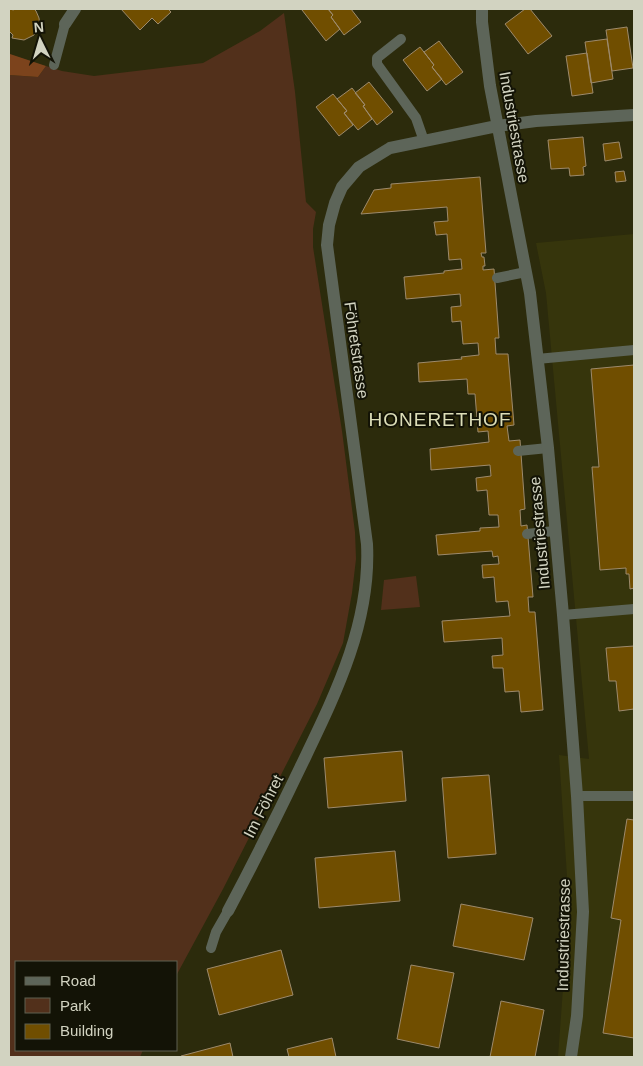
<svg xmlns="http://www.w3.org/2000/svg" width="643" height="1066" font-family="Helvetica,sans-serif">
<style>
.built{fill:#36350c}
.green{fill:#52301b}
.forest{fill:#7c431c}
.building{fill:#704e00;stroke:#9d8a6c}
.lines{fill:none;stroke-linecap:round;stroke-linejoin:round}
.lane{stroke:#5d6559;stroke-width:10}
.street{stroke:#5d6559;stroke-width:12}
.labels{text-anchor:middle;stroke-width:4;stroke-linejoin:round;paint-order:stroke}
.street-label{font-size:16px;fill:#d2d3c1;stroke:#131306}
.quarter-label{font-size:19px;letter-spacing:1px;fill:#dcddb8;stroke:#131306}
</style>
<rect width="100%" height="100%" fill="#2c2b0c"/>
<path class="built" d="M634,234V1057H558L569,906L559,755L589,759L546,293L536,243Z"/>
<path class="green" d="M284,13L295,92L306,202L316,212L313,229V247L342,431L355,532L356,559L352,593L343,643L317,704L223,889L176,976V962H16V1050H143L140,1057H9V75L38,77L46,66L62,71L94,76L203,63L260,31Z
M416,576L420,607L381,610L384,580Z"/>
<path class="forest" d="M9,53L10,54L46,66L38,77L9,75Z"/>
<path class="building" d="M11,9L13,10L16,9H34L36,11L39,18L40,26L34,35L24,40L12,38L13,35L9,31V10Z
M121,9H168L171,12L158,24L152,18L140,30Z
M304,9H328L333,15L331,17L340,29L326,41L302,10Z
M328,9H351L361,22L344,35L331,17L333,15Z
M525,9H530L552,36L528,54L505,24Z
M627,27L633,68L612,71L606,30Z
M607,39L613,79L591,83L585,42Z
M439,41L463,72L446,85L432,67L434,65L424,52Z
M420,47L434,65L432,67L442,79L427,91L403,60Z
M587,53L593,93L572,96L566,56Z
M369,82L393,112L377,125L363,106L365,105L355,93Z
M352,88L365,105L363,106L372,119L358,130L344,113L347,111L337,99Z
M333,94L347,111L344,113L353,125L339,136L316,107Z
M583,137L586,166L583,167L584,175L570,176L569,168L551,169L548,140Z
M619,142L622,158L605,161L603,144Z
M624,171L626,181L616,182L615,172Z
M480,177L486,253H481L482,257H484L485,266H483V270L494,269L499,338H495L496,354H508L514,425L507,426L509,441L520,440L525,509L520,510L521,526L527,525L533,597H528L529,612H535L543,710L521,712L519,691L505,692L503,668H493L492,656L503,655L502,638L444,642L442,621L510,616L508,601L496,602L494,577L483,578L482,565L499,564L498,556L493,557L492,551L438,555L436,535L480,531V528L499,527L498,515H489L487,490L477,491L476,478L491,476L490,465L431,470L430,449L489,442L488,431L478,432L475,394H468L467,379L419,382L418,363L462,359L461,357L479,355L478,343L463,344L461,321L452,322L451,307L461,306L460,294L406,299L404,277L444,273V271L462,269L461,259L449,260L447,234L436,235L434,222L448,221L447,207L361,214L374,190L391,188V184Z
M634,365V588L630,589L629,574H626V568L600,570L592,467H599L591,369Z
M634,646V709L619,711L616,681H609L606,648Z
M402,751L406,801L328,808L324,758Z
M489,775L496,854L448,858L442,778Z
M627,819L634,820V1038L603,1033L621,920L611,918Z
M395,851L400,901L319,908L315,858Z
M461,904L533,918L524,960L453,946Z
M281,950L293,995L219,1015L207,969Z
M411,965L454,973L439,1048L397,1039Z
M501,1001L544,1010L535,1057H490Z
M332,1038L336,1057H289L287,1049Z
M230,1043L233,1057H182L181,1056Z"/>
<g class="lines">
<path class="lane" d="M401,39L377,58V64L416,118L424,141
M54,65L65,24
M497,278L526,272
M537,359L634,350
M518,451L548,448
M527,534L554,531
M563,615L634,609
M577,796H634
M211,948L216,932L228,911"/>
<path class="street" d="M482,9V22L490,86L530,293L548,448L563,615L577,796L583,912L577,1016L571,1057
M65,24L75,9
M228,911C253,864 277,816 300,768C334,697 371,625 367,544L327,245L329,225L335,203L342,187L359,167L390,148L497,126L536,121L634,115"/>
</g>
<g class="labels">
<g class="street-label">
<text transform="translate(515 127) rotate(80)" y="6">Industriestrasse</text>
<text transform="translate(357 350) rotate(82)" y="6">Föhretstrasse</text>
<text transform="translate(539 533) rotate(-95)" y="6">Industriestrasse</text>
<text transform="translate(263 806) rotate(-63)" y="6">Im Föhret</text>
<text transform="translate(563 935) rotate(-89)" y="6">Industriestrasse</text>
</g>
<g class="quarter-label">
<text x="440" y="426">HONERETHOF</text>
</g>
</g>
<rect width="643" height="1066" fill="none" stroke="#d2d3c1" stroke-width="20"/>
<rect x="15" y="961" width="162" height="90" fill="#131306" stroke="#5f6051"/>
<rect x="25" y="977" width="25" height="8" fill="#5d6559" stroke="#5f6051"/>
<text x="60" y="986" font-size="15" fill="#d2d3c1">Road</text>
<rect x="25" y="998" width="25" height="15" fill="#52301b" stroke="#5f6051"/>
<text x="60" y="1011" font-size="15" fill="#d2d3c1">Park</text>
<rect x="25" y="1024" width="25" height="15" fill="#704e00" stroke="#5f6051"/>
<text x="60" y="1036" font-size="15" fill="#d2d3c1">Building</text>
<g transform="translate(40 40) rotate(355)" stroke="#131306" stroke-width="4" paint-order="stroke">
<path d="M0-4L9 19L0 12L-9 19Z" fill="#d2d3c1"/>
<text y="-8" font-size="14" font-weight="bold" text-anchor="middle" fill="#d2d3c1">N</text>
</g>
</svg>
